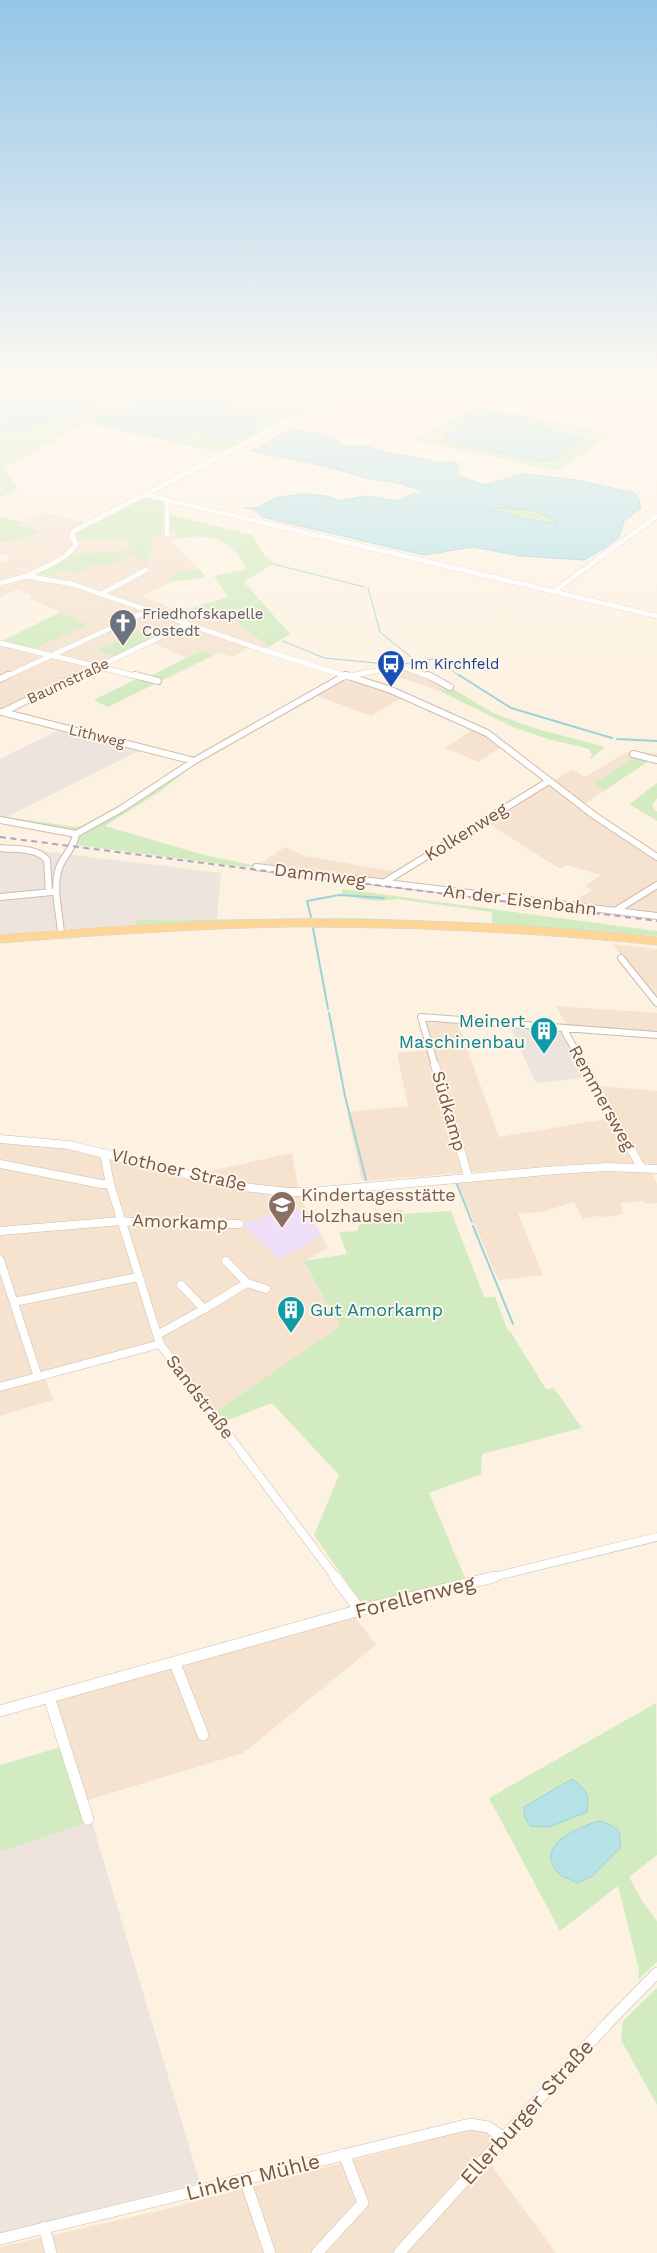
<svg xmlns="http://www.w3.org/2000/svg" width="657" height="2253" font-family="'Work Sans',sans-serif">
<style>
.residential{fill:#f5e3d0}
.industrial{fill:#ece4dd}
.education{fill:#efdff9}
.green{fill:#d3ebc0;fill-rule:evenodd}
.water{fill:#b6e2e7;stroke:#9cd2da;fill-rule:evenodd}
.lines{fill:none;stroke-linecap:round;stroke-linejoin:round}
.stream-far1{stroke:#9cd2da;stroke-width:1}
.stream{stroke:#9cd2da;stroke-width:2}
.minor-far3-casing{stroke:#d1bbab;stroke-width:5.5}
.minor-far2-casing{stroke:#d1bbab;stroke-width:8}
.minor-far1-casing{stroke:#d1bbab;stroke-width:9}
.minor-casing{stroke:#d1bbab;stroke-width:12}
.major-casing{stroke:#dbd3cf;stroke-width:9}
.minor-far3{stroke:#fff;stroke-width:5}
.minor-far2{stroke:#fff;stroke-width:6}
.minor-far1{stroke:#fff;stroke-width:8}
.minor{stroke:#fff;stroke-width:11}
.major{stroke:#ffd698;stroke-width:8}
.rail{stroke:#b4a1c7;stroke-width:2;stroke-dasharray:6 4.5;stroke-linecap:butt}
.labels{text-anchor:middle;stroke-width:4;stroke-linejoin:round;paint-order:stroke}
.far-worship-label{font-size:15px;fill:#5b616d;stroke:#fff6e9;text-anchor:start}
.far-transit-label{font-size:15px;fill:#164399;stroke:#fff6e9;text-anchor:start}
.far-street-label{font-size:15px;fill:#765747;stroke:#fff6e9}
.street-label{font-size:18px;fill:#765747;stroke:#fff6e9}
.culture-label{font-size:18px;fill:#0d838f;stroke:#fff6e9;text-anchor:end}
.education-label{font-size:18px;fill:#785e54;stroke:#fff6e9;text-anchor:start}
.near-street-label{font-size:21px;fill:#765747;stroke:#fff6e9}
</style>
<rect width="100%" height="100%" fill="#fdf2e2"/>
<path class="residential" d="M41,512L91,524L79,539L127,538L130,550L71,554L61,570L80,573L94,565L111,566L130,555L151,539L176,531L181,538L171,541L199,569L174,573L171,582L142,596L181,612L167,615L181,621L206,614L212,617L225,611L269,647L263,651L249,647L233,657L219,653L214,655L203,650L187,658L151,642L98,650L116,658L0,714V643L86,625L31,599V595L18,589L0,597V562L8,560L9,557L8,554L0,556V543L27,538L39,531L19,524Z
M403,666L450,687L440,691L377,670Z
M347,677L404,696L371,716L315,695Z
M475,728L502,747L478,762L445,748Z
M627,752L657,753V762L637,757L595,784L604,791L583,805L657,854V917L568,904L592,890L585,886L601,875L567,865L560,869L486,822L573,769L585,777Z
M285,847L305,856L398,872L381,882L257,866Z
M612,944L657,949V999Z
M556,1006L657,1013V1033L567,1026Z
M419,1019L457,1020L499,1137L612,1118L635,1160L633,1163L574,1164L362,1181L347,1112L408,1106L397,1053L428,1050Z
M599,1086L657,1091V1164L642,1163Z
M0,1142L60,1146L116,1158L200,1182L210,1171L292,1153L300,1197L328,1248L303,1262L340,1326L215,1412L164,1345L44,1374L53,1400L0,1416Z
M576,1171L652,1173L657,1184V1203L646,1204L643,1201L620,1203L624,1214L606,1217L598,1216L583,1219L574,1202L541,1212L518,1214L543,1275L498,1280L457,1181Z
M355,1617L376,1645L243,1753L85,1801L50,1701Z
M472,2129L487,2132L498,2139L484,2155L556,2253H0V2247L158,2211Z"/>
<path class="industrial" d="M59,730L143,749L7,817L0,816V759Z
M0,846L221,873L217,919L51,930L0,936Z
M509,1025L561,1029L589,1077L536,1083Z
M92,1822L200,2183L0,2234V1852Z"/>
<path class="education" d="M295,1206L322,1234L280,1260L242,1224Z"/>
<path class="green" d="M0,381H233L248,383L164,381L162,386L233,401L255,384L256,381H320L355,388L227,454L84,424L4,468L17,488L0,498V431L10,432L83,409L96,395L27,385L0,388Z
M475,406L611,433L558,471L414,440Z
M146,494L169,502L168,514L252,535L265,556L274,563L244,582L290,634L269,647L225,612L211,617L206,614L181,621L166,616L228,597L214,576L247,569C229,538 214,534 181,538L175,531L151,538L154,546L147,563L130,555L111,566L94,565L80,573L61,570L53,577L35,573L71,554L130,550L127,538L78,540V531Z
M499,508L532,510L556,521L557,525L492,510Z
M0,517L22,522L19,524L40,531L27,538L0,543Z
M199,569L206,577L171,582L174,573Z
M61,612L87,625L30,650L0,642Z
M141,630L160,638L116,658L97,650Z
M203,650L214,655L108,707L94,700L140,677L146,678Z
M450,687L493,713L534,728L605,747L589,760L592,755L589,749L548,739L513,727L440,691Z
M637,756L650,760L604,791L594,784Z
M183,759L198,762L159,792L105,826L204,855L257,866L243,867L68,844L71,836L0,822V816L76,827L83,826L151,787L185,764L186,762Z
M657,783V798L652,806L657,812V821L630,804Z
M342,889L657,931V936L492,926L136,925L138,920L357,918L492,923V912L397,899L380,901L361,899L342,894Z
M402,1210L404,1214L451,1211L484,1297H495L508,1331H510L546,1389L554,1388L582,1428L482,1454L481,1474L429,1493L465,1578L362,1604L314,1535L339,1475L272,1403L223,1422L215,1412L340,1326L303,1261L347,1254L339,1232L357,1231L362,1220L389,1216L388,1211Z
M656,1703L657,1855L629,1877L644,1904L657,1921V1962L638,1980L639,1970L618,1886L560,1931L489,1798ZM621,1836L620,1848L592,1876L578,1883L559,1874L551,1864Z
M61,1747L85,1824L0,1852V1765Z
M657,1988V2105L621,2040L623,2021Z"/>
<path class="water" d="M15,385L48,387L96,395L92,405L66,415L10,432L0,431V422L7,419L0,417V388Z
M158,396C192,399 224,406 257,412L260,414L262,418L255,432L240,436H221L196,430L181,436L168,438L97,422L95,420Z
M495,412L529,418L531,420L528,425L581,438L582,442L570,447L554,459L541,461L456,444L446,440L445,437L446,435L462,424L460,420Z
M289,430C304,431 335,435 345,446H367L385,452L422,458L440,464L449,461L459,464L457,475L485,485L523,474L577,480L634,493L638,497L641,508L624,521L619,537L605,548L584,560L521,556L473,547L424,555L262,517L256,510L245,508H257L275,498L303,494L326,496L339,501L364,496L400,501L411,494H422L421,490L394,482L370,479L325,466L252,451ZM499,508L532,510L556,521V524L527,519L493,510Z
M572,1779C586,1788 590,1796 587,1812L549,1827L530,1826L525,1817L524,1807Z
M600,1821C617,1827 622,1829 620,1848L592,1876L578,1883C573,1881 566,1878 560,1875C555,1871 552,1865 551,1859C548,1839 584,1825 600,1821Z"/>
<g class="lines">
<path class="stream-far1" d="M273,564L365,587
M368,588L380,632L417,662L437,658
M283,641L324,658L397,665
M440,660L460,677
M402,664L417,662"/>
<path class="stream" d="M459,675L511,708L612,738
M617,739L657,741
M445,848L469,834
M311,917L307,901L339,895L384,898
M313,928L328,1009
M329,1013L345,1096L366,1180
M456,1182L472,1222
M473,1226L513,1324"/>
<defs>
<path id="minor-far3" d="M146,495L657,616
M167,500V535
M27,576C44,567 64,561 76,545L72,535L74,531L298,416
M0,583L27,576L72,584L263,650L349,677
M553,592L657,516
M101,594L146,570
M0,643L140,677
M5,677L148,611
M77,677L187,624
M344,677L401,666L430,677"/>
<path id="minor-far2" d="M135,675L158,681
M345,675L391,690L487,733L595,816L657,857
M428,675L450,687
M0,679L8,675
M2,712L194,761
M3,712L79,675
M633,754L657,760
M0,820L76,834
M76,834L121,809L194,761L346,675
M0,848C16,850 36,847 47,860L49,892
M256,867L657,916
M383,883L549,781
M0,897L52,892
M615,911L657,885
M61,934C60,913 52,889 59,868C63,856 75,847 76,834
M621,958L657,1003
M563,1028L584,1066
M435,1066L421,1017L657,1035"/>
<path id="minor-far1" d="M435,1065L468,1176
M584,1065L641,1167
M0,1139L69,1145L234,1186L288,1192H310L557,1170L607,1167L657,1169
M104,1153L110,1184L160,1344L336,1578
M0,1164L101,1184H110
M0,1231L121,1221L159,1224H239
M0,1260L38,1377
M247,1283L266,1289
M14,1302L138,1277
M204,1309L247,1283L226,1261
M157,1335L204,1309L181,1285
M0,1387L160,1344
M489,1578L657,1537"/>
<path id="minor" d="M335,1577L360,1610
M175,1663L203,1735
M49,1697L88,1819
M0,1711L360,1610L494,1577
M245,2180L270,2253
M44,2227L51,2253
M0,2239L470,2124L488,2127L503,2137
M317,2253L363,2203L344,2154
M399,2253L607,2024L657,1973"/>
<path id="major" d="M0,939C97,931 194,924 291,923C413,922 535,929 657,941"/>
</defs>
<use href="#minor-far3" class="minor-far3-casing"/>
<use href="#minor-far2" class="minor-far2-casing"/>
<use href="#minor-far1" class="minor-far1-casing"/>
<use href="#minor" class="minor-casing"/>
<use href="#major" class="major-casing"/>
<use href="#minor-far3" class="minor-far3"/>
<use href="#minor-far2" class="minor-far2"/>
<use href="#minor-far1" class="minor-far1"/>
<use href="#minor" class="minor"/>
<use href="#major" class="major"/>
<path class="rail" d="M0,837L657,921"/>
</g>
<linearGradient id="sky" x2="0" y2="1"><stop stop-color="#94c6e8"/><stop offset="0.55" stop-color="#fef9f2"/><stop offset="1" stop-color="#fef9f2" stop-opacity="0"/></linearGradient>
<rect width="657" height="696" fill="url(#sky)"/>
<defs>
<symbol id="church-pin" viewBox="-11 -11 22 30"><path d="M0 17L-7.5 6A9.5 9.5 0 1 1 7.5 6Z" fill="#6b7280" stroke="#fff6e9"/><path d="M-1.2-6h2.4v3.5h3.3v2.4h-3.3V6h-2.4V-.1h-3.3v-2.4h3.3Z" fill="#fff"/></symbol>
<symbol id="bus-pin" viewBox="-11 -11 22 30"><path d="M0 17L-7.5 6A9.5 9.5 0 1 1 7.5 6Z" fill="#1a4fb4" stroke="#fff6e9"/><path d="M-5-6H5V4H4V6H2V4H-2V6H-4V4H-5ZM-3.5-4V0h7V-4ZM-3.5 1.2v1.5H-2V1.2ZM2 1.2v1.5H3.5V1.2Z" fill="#fff"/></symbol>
<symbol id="building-pin" viewBox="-11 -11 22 30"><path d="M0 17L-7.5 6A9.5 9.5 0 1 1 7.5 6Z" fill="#0f9aa8" stroke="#fff6e9"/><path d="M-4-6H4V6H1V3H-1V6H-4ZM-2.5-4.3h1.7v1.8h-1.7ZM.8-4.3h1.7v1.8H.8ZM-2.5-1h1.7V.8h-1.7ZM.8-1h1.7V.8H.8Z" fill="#fff"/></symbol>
<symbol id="school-pin" viewBox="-11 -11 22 30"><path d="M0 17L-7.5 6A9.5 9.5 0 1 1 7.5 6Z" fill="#8d6e63" stroke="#fff6e9"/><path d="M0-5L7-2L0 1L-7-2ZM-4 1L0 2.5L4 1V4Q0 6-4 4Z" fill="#fff"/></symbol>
</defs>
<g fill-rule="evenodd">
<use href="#church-pin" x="107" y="607" width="32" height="43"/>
<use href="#bus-pin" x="375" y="648" width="32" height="43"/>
<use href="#building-pin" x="528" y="1015" width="32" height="43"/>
<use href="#school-pin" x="266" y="1189" width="32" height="43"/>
<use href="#building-pin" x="275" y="1294" width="32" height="43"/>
</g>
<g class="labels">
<g class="far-worship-label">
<text x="142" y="619">Friedhofskapelle<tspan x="142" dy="17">Costedt</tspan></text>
</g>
<g class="far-transit-label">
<text x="410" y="669">Im Kirchfeld</text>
</g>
<g class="far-street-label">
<text transform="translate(68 681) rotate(-25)" y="5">Baumstraße</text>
<text transform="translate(97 736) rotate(14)" y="5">Lithweg</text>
</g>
<g class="street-label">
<text transform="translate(466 832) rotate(-32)" y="6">Kolkenweg</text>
<text transform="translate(320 875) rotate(7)" y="6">Dammweg</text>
<text transform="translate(520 900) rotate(7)" y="6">An der Eisenbahn</text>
<text transform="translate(602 1098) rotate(61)" y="6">Remmersweg</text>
<text transform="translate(449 1111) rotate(74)" y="6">Südkamp</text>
<text transform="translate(179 1170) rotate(13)" y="6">Vlothoer Straße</text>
<text transform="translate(180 1222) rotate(2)" y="6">Amorkamp</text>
<text transform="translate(200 1397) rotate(53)" y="6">Sandstraße</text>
</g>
<g class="culture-label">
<text x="525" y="1027">Meinert<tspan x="525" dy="21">Maschinenbau</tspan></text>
<text x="310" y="1316" text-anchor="start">Gut Amorkamp</text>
</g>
<g class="education-label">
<text x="301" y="1201">Kindertagesstätte<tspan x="301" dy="21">Holzhausen</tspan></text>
</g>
<g class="near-street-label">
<text transform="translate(415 1597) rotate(-14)" y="7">Forellenweg</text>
<text transform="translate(527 2112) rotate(-48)" y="7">Ellerburger Straße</text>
<text transform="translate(253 2177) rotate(-14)" y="7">Linken Mühle</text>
</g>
</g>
</svg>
